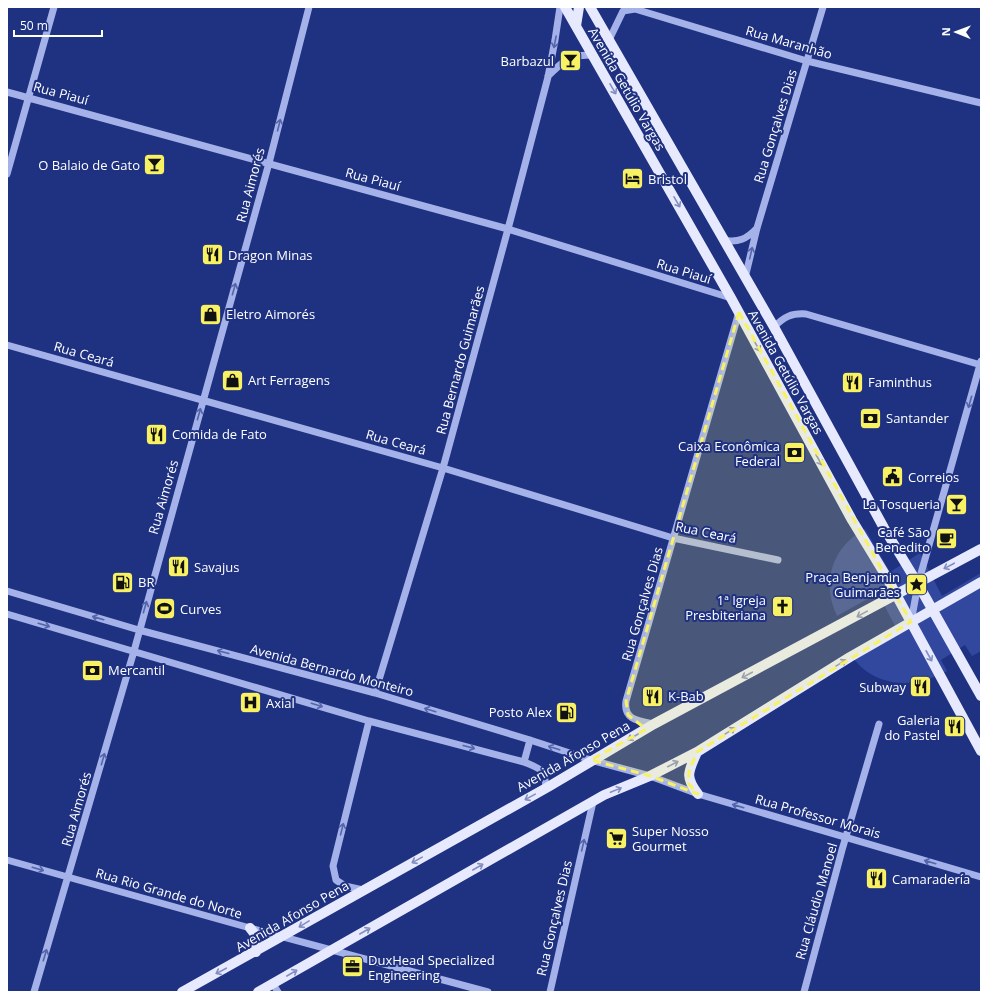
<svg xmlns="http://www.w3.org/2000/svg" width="988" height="999" font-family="'Open Sans',sans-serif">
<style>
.green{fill:#32489f}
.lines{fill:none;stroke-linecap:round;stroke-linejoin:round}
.minor{stroke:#a4b2e9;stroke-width:7}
.major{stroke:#e7eafe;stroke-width:10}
.oneway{stroke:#5465ab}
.oneway2{stroke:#838ec0}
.marked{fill:#f7f163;fill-opacity:0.2;stroke:#f7f163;stroke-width:3;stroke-dasharray:8 5;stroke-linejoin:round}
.labels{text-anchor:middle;stroke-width:4;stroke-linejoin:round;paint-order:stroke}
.street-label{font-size:13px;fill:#fff;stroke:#1f3181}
.poi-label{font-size:13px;fill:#fff;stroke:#1f3181;text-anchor:start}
</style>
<rect width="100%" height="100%" fill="#1f3181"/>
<path class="green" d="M865,529L890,572L920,553L942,596L981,573V651L972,656L965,645L941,660L947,671C913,690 871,688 849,652L895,626L878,593L837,616C821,582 832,547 865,529Z"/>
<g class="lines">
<path class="minor" d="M609,40L623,11L635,9L807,61L981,103
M548,76C566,59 567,55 593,55
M7,92L508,229L731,298
M7,174L54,7
M723,240C738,243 747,239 757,228
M745,278L757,228L823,7
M774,327C784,317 791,313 806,314L981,365
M7,345L443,468L673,538L778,560
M7,591L139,630L375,693L530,740L591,760L650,776L698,794L981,877
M7,614L369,721L524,762C541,769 545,769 546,788
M911,622L918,584L981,361
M375,693L443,468L508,229L548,77L555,40L560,7
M654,724C639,721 623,720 626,701L739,312
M524,762L530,740
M7,860L250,928L488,992
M363,890L345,886L336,880L333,866L369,721
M273,984L278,992
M34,992L134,651L269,163L309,7
M550,992L593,802
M804,992L842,850L879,724"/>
<path class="major" d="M565,7L731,298L852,520L886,576L981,751
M590,7L774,327L884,528L918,584L981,696
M576,26L579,7
M697,752C689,771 684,776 698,794
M250,928L257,937L256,952
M182,992L548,787L654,724L981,549
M258,992L604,795L650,776L697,752L850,657L981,582"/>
</g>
<defs><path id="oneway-shaft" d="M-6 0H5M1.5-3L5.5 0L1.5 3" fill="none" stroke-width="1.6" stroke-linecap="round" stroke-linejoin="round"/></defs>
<g class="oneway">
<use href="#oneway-shaft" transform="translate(555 42) rotate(101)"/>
<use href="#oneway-shaft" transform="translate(279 125) rotate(-76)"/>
<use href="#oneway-shaft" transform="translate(751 253) rotate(-77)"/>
<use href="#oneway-shaft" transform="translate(234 289) rotate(-74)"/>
<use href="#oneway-shaft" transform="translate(970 402) rotate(106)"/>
<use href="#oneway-shaft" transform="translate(199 414) rotate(-74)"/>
<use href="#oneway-shaft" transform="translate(145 607) rotate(-74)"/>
<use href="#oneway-shaft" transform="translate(98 618) rotate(-164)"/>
<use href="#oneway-shaft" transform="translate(44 625) rotate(16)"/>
<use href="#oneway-shaft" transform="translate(223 652) rotate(-165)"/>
<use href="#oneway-shaft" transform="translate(317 705) rotate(17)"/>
<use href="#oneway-shaft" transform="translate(430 710) rotate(-163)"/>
<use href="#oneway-shaft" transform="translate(469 747) rotate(15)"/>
<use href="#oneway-shaft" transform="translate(554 748) rotate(-162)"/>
<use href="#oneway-shaft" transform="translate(103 759) rotate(-74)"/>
<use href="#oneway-shaft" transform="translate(738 806) rotate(-164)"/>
<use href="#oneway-shaft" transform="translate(342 829) rotate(-76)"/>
<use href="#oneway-shaft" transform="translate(583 845) rotate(-77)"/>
<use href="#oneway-shaft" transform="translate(930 862) rotate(-164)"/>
<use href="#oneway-shaft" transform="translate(38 869) rotate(16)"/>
<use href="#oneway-shaft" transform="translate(45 955) rotate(-73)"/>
</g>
<g class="oneway2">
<use href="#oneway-shaft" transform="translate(613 89) rotate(60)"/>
<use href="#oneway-shaft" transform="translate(677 202) rotate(60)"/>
<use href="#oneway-shaft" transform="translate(757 346) rotate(61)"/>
<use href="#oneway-shaft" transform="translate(819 460) rotate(61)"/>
<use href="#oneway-shaft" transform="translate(949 566) rotate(152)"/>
<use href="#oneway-shaft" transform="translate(862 614) rotate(151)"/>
<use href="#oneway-shaft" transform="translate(929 656) rotate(61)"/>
<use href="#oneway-shaft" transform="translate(841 663) rotate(-32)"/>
<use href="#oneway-shaft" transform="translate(747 675) rotate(152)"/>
<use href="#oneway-shaft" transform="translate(730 731) rotate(-32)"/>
<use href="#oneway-shaft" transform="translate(633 737) rotate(150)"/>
<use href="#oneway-shaft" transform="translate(673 764) rotate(-27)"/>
<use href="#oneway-shaft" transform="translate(616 790) rotate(-22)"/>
<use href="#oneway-shaft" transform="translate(530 797) rotate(151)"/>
<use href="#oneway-shaft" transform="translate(417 860) rotate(151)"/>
<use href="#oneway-shaft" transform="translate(478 867) rotate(-30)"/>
<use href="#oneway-shaft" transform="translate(304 924) rotate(149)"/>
<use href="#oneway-shaft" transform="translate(365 931) rotate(-30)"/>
<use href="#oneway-shaft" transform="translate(221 971) rotate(152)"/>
<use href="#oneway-shaft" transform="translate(292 973) rotate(-30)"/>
</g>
<path class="marked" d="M739,312L911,622L697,752L689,772V784L698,794L650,776L591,760L646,729L628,715L626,701Z"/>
<defs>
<symbol id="bar-square" viewBox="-11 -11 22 22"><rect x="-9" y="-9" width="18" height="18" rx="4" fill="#f7f163" stroke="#1f3181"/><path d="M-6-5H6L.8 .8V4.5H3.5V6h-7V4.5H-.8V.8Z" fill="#111"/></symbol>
<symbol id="hotel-square" viewBox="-11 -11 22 22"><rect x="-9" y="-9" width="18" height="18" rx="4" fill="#f7f163" stroke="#1f3181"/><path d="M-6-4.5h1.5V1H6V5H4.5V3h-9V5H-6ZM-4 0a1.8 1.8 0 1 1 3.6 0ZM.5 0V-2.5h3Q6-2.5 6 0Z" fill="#111"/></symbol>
<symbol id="restaurant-square" viewBox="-11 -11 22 22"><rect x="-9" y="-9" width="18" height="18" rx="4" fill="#f7f163" stroke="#1f3181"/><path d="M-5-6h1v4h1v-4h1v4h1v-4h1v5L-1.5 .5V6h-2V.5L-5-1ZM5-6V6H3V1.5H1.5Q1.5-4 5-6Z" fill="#111"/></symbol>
<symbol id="shop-square" viewBox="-11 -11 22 22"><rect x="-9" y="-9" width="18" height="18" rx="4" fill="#f7f163" stroke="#1f3181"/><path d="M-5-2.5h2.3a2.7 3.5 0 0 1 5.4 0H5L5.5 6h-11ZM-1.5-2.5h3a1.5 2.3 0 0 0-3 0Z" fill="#111"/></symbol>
<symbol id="bank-square" viewBox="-11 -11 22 22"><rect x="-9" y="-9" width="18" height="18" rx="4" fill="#f7f163" stroke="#1f3181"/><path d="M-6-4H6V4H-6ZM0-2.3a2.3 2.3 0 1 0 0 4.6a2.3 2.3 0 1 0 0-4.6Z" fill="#111"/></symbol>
<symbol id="civic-square" viewBox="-11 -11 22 22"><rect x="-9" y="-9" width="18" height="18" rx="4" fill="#f7f163" stroke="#1f3181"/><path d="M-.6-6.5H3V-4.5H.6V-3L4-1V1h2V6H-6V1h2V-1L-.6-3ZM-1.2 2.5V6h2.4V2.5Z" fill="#111"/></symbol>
<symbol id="cafe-square" viewBox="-11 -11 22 22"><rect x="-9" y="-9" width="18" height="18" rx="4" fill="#f7f163" stroke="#1f3181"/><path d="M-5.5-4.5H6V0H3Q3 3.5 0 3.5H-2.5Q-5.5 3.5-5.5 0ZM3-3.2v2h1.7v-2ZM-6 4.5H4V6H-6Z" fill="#111"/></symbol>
<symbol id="fuel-square" viewBox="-11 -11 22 22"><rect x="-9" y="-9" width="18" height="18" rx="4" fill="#f7f163" stroke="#1f3181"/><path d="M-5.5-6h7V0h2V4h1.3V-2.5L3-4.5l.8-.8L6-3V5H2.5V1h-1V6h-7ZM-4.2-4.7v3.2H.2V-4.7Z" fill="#111"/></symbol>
<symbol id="sight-square" viewBox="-11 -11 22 22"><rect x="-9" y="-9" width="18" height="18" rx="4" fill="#f7f163" stroke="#1f3181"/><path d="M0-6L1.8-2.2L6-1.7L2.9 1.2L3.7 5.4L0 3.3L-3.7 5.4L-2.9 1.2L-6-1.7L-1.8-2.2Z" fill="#111"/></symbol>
<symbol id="church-square" viewBox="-11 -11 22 22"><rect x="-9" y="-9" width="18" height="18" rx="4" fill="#f7f163" stroke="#1f3181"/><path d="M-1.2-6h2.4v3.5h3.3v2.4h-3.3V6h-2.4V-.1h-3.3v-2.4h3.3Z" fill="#111"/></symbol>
<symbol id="stadium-square" viewBox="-11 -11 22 22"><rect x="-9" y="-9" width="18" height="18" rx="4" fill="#f7f163" stroke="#1f3181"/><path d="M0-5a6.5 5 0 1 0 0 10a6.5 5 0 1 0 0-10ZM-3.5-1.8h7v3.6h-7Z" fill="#111"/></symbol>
<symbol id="hospital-square" viewBox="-11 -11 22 22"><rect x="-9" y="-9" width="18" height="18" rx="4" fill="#f7f163" stroke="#1f3181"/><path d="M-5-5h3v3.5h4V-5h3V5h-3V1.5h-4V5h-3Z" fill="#111"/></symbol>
<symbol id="supermarket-square" viewBox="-11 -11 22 22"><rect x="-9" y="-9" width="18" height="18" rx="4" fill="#f7f163" stroke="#1f3181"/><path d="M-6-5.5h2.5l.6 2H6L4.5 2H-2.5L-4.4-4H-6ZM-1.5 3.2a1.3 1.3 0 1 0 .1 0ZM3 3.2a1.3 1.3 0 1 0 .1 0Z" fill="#111"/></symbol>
<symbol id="office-square" viewBox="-11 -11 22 22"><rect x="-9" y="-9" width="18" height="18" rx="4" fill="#f7f163" stroke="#1f3181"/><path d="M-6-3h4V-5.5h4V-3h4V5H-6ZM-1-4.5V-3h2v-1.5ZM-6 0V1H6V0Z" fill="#111"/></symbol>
</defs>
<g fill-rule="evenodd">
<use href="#bar-square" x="558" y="48" width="25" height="25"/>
<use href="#bar-square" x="142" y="152" width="25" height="25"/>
<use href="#hotel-square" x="620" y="166" width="25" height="25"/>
<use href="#restaurant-square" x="200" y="242" width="25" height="25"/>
<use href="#shop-square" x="198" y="302" width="25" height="25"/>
<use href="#shop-square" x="220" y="368" width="25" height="25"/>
<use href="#restaurant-square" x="840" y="370" width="25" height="25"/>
<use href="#bank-square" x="858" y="406" width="25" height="25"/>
<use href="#restaurant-square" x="144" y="422" width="25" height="25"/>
<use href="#bank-square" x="782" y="440" width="25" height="25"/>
<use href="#civic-square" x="880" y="464" width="25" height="25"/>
<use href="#bar-square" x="944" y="492" width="25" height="25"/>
<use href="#cafe-square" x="934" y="526" width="25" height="25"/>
<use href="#restaurant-square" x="166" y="554" width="25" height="25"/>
<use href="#fuel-square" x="110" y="570" width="25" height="25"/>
<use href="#sight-square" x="904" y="572" width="25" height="25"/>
<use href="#church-square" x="770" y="594" width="25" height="25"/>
<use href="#stadium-square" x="152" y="596" width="25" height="25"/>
<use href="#bank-square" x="80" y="658" width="25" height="25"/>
<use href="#restaurant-square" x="908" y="674" width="25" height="25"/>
<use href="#restaurant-square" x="640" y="684" width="25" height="25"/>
<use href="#hospital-square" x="238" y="690" width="25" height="25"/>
<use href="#fuel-square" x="554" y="700" width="25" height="25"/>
<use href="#restaurant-square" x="942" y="714" width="25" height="25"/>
<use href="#supermarket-square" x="604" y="826" width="25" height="25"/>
<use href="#restaurant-square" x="864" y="866" width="25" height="25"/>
<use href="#office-square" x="340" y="954" width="25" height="25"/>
</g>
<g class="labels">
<g class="street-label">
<text transform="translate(789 42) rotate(16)" y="5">Rua Maranhão</text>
<text transform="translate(627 89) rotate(60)" y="5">Avenida Getúlio Vargas</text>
<text transform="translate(61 93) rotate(15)" y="5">Rua Piauí</text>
<text transform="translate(775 126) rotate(-73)" y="5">Rua Gonçalves Dias</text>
<text transform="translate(373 179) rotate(15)" y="5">Rua Piauí</text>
<text transform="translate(250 185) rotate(-75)" y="5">Rua Aimorés</text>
<text transform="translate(684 271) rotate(17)" y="5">Rua Piauí</text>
<text transform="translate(84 354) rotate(16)" y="5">Rua Ceará</text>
<text transform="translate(460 360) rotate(-75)" y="5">Rua Bernardo Guimarães</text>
<text transform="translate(786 372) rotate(61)" y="5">Avenida Getúlio Vargas</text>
<text transform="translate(396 442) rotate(16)" y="5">Rua Ceará</text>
<text transform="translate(163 497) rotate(-74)" y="5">Rua Aimorés</text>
<text transform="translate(706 532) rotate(12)" y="5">Rua Ceará</text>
<text transform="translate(642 604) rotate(-74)" y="5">Rua Gonçalves Dias</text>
<text transform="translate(332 670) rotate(15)" y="5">Avenida Bernardo Monteiro</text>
<text transform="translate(573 756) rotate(-30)" y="5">Avenida Afonso Pena</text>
<text transform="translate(76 809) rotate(-74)" y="5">Rua Aimorés</text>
<text transform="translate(818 816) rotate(16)" y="5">Rua Professor Morais</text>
<text transform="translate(169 893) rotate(16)" y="5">Rua Rio Grande do Norte</text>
<text transform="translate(816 901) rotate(-74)" y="5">Rua Cláudio Manoel</text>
<text transform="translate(292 916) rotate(-30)" y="5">Avenida Afonso Pena</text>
<text transform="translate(554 918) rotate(-77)" y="5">Rua Gonçalves Dias</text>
</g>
<g class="poi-label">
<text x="554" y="66" text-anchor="end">Barbazul</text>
<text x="140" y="170" text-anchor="end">O Balaio de Gato</text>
<text x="648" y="184">Bristol</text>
<text x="228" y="260">Dragon Minas</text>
<text x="226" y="319">Eletro Aimorés</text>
<text x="248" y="385">Art Ferragens</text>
<text x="868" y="387">Faminthus</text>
<text x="886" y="423">Santander</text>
<text x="172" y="439">Comida de Fato</text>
<text x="780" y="451" text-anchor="end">Caixa Econômica<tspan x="780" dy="15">Federal</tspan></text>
<text x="908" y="482">Correios</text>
<text x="940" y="509" text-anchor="end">La Tosqueria</text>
<text x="930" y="537" text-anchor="end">Café São<tspan x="930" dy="15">Benedito</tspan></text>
<text x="194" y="572">Savajus</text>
<text x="900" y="582" text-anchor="end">Praça Benjamin<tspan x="900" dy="15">Guimarães</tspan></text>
<text x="138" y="587">BR</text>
<text x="766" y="605" text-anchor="end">1ª Igreja<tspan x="766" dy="15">Presbiteriana</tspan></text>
<text x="180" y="614">Curves</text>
<text x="108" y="675">Mercantil</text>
<text x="906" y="692" text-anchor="end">Subway</text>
<text x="668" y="701">K-Bab</text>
<text x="266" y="708">Axial</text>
<text x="552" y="717" text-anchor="end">Posto Alex</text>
<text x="940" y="725" text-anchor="end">Galeria<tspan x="940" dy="15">do Pastel</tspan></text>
<text x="632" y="836">Super Nosso<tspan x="632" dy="15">Gourmet</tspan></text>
<text x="892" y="884">Camaradería</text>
<text x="368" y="965">DuxHead Specialized<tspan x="368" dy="15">Engineering</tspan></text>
</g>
</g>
<rect width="988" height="999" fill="none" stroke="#ffffff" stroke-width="16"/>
<g transform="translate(956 32) rotate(271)" stroke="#1f3181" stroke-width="3" paint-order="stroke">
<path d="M0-3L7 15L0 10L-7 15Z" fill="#ffffff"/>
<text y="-6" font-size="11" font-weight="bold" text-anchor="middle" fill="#ffffff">N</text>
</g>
<path d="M14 30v6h88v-6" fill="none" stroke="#ffffff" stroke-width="2"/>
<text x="20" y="30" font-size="12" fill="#ffffff" stroke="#1f3181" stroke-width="3" paint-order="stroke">50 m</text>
</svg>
